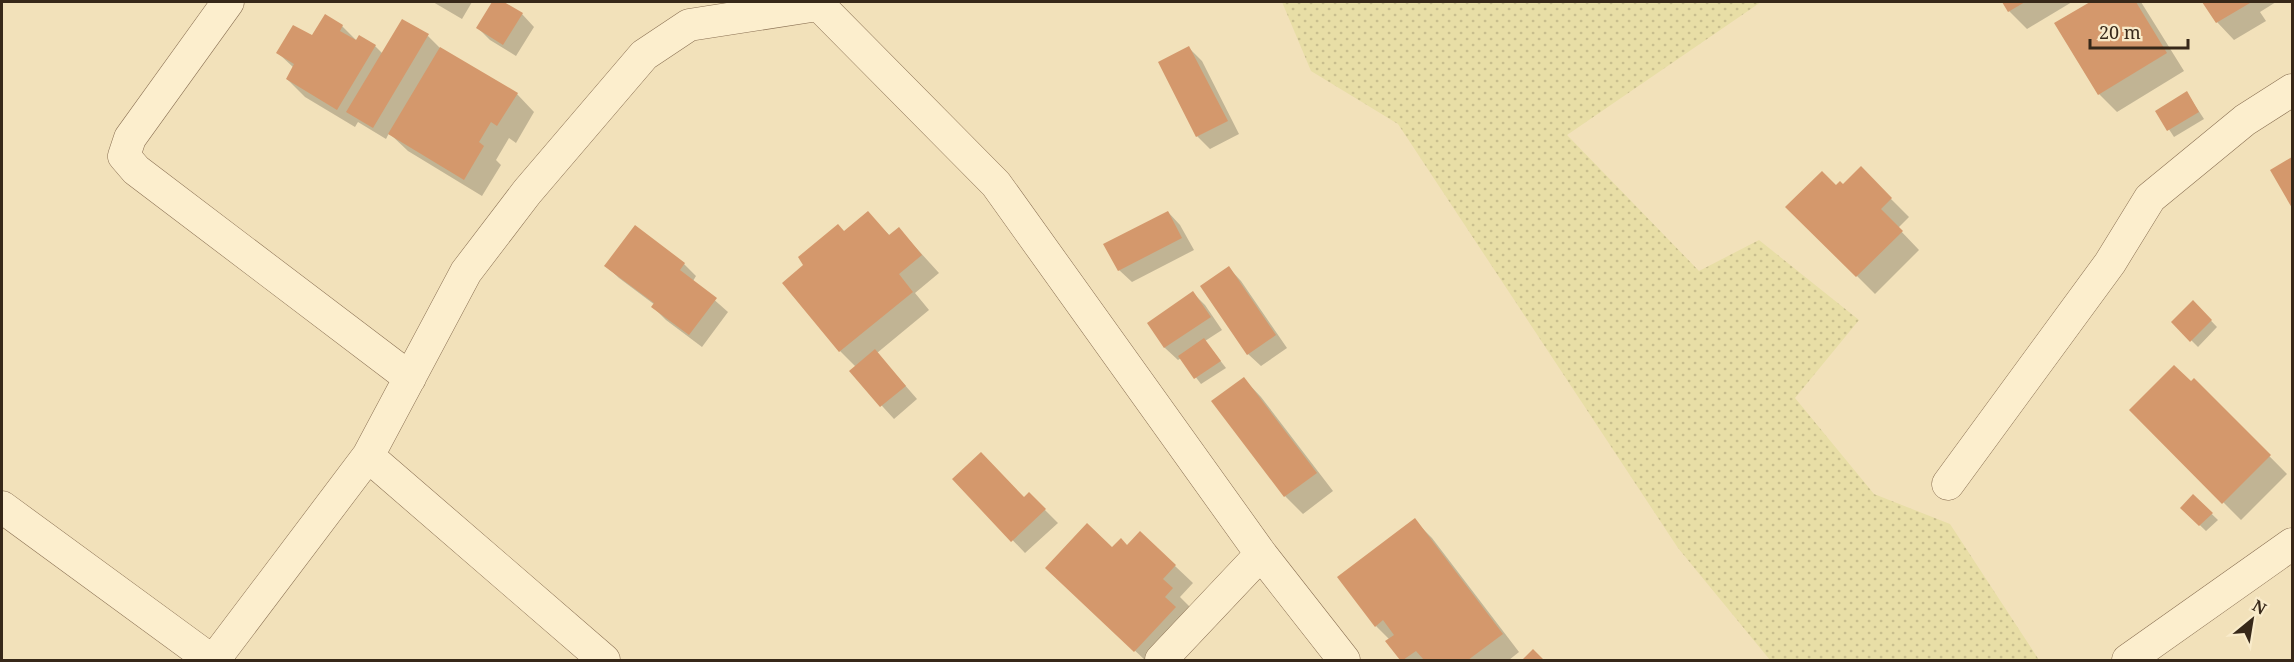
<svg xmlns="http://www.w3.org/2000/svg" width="2294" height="662" font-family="'Noto Serif',serif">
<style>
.farmland{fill:url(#farmland-dots)}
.shadow{fill:#0003}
.building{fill:#d4986c}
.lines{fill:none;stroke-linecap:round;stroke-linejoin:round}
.minor-casing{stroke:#8a7053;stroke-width:33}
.minor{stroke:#fceecd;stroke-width:32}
</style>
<defs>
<pattern id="farmland-dots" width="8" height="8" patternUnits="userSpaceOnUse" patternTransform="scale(1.5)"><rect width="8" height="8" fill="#e8dea6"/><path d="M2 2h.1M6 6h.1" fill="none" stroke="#c8be8e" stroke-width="1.8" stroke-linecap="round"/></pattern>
</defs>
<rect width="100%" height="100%" fill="#f2e1ba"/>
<path class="farmland" d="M1282,2H1761L1567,135L1699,271L1759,240L1859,320L1795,398L1874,494L1950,524L2039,660H1770L1678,548L1398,124L1311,71Z"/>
<path class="shadow" d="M433,2H472L462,19Z
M493,2H501L522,14L534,27L516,56L490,40L478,28Z
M2004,2H2072L2027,29L2009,11Z
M2093,2H2141L2184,71L2117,112L2099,94L2056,23Z
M2204,2H2276L2260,12L2266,21L2234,40L2217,22Z
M342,26L357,41L375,46L383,54L428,36L441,49L517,94L534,112L516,143L509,138L496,160L501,165L482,196L408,151L389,133L386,139L358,122L355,127L305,97L287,79L294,68L278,53Z
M1189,48L1202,61L1239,134L1210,149L1197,136Z
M2187,93L2204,119L2174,137L2157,111Z
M2292,159V205L2272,171Z
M1861,169L1909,217L1898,228L1919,250L1875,294L1788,207L1836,187L1843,186Z
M1168,212L1180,225L1194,250L1132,282L1119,270Z
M868,213L890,236L899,229L939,273L915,293L929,310L877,353L917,399L894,419L851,372L856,367L840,351L784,283Z
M684,264L696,276L693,281L728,312L702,347L666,320L653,307L655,305L619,278L606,266Z
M1229,268L1241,281L1287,348L1261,366L1248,354Z
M1193,293L1205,305L1222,330L1205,341L1226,368L1201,384L1181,358L1178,360L1165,348L1149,323Z
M2193,302L2217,327L2198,347L2173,322Z
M1244,379L1261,397L1333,491L1303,514L1285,496Z
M2194,380L2287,474L2241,520L2147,426Z
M954,479L1024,499L1029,494L1058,523L1025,553Z
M2193,496L2218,520L2206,531L2182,508Z
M1414,520L1432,538L1519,652L1509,660H1402L1388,641L1390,640L1376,626Z
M1127,547L1175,566L1193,583L1180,597L1190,607L1160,660H1145L1064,585L1112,549Z"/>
<path class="building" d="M492,2H504L523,13L503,45L476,28Z
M2002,2H2025L2008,12Z
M2090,2H2136L2167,53L2098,95L2054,23Z
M2202,2H2249L2250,3L2216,23Z
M325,14L343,25L340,31L356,40L359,35L376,45L337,110L286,79L294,64L276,53L293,25L312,35Z
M402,19L429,34L373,128L346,112Z
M1189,46L1228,121L1196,137L1158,62Z
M440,47L518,93L497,126L491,122L479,142L484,146L464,180L388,134Z
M2187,91L2199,112L2167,131L2155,111Z
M2292,157V208L2270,170Z
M1861,166L1892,198L1881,209L1903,231L1856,277L1785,207L1822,171L1836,185L1840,181L1843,184Z
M868,211L889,235L899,227L922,255L899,274L913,292L839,352L782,283L803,265L798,257L838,224L844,231Z
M1168,211L1182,238L1118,271L1103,244Z
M635,225L685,263L680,270L717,298L689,335L651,307L654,303L604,266Z
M1229,266L1276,335L1247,355L1200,286Z
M1193,291L1211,317L1164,348L1147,323Z
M2193,300L2212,320L2190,342L2171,322Z
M1204,338L1221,361L1194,379L1178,356Z
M875,349L906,386L880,407L849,371Z
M2174,365L2191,381L2194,378L2271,455L2222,504L2129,410Z
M1244,377L1317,473L1284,497L1211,401Z
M981,452L1024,497L1029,492L1046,509L1011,542L952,479Z
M2193,494L2213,513L2199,526L2180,508Z
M1415,518L1503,634L1468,660H1424L1416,651L1403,660H1400L1385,641L1394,635L1383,620L1375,627L1337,577Z
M1087,523L1112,547L1121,538L1127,545L1140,531L1176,565L1163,579L1173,588L1165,597L1176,607L1134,652L1045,568Z
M1533,649L1544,660H1522Z"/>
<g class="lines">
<defs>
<path id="minor" d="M228,2L130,138L124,156L136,170L410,378
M816,2L996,184L1261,554L1344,660
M368,456L604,660
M1948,484L2110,263L2150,198L2245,120L2292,90
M2,507L211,660
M214,660L368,456L466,272L527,192L644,55L689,25L818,5
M1161,660L1261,554
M2128,660L2292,544"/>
</defs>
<use href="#minor" class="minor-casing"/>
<use href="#minor" class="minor"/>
</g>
<rect width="2294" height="662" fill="none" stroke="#372819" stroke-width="6"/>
<g transform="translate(2252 620) rotate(30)" stroke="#f9ebca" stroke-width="4.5" paint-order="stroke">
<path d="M0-4.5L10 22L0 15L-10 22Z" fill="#372819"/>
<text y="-9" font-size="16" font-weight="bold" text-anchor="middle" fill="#372819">N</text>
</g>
<path d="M2090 39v9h98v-9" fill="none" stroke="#372819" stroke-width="3"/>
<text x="2099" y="39" font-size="18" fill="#372819" stroke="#f9ebca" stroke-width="4.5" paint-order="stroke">20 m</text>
</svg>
